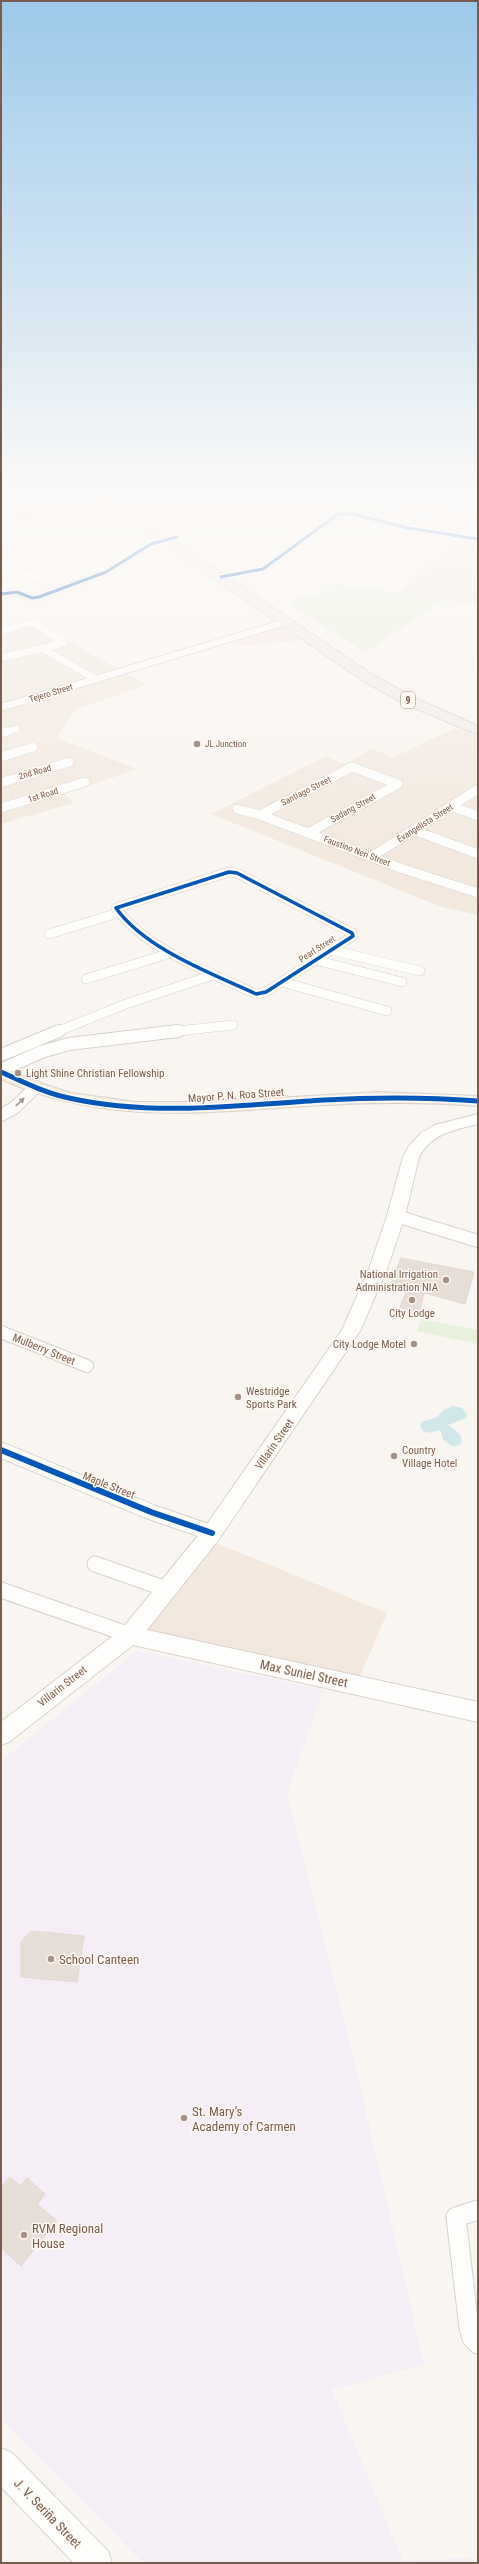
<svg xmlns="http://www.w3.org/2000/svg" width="479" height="2564" font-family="'Roboto Condensed',sans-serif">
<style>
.residential{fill:#f2e8de}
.commercial{fill:#f6e8e1}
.industrial{fill:#ede5e0}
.education{fill:#f6eef6}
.green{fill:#e7f0db}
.water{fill:#d0e8ea}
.building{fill:#e6ded7;stroke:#e2d8d2}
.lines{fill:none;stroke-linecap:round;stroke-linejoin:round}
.street-far4-casing{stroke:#d7d1cb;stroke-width:8}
.street-far3-casing{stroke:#d7d1cb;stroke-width:10}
.street-far2-casing{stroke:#d7d1cb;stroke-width:14}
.street-far1-casing{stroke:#d7d1cb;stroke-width:17}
.street-casing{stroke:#d7d1cb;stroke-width:21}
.secondary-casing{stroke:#d9d2cb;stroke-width:2}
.primary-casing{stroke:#dad1cc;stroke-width:2}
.highway-casing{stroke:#dad1cc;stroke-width:2}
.street-far4{stroke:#fefefd;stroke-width:7}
.street-far3{stroke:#fefefd;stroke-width:9}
.street-far2{stroke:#fefefd;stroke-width:12}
.street-far1{stroke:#fefefd;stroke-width:15}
.street{stroke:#fefefd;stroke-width:19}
.secondary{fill:#fefefd;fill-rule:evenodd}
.primary{fill:#f3eee8;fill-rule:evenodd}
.highway{fill:#f2eae7;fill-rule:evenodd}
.cycleway-far3-casing{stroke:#fffaf3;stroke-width:4.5}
.cycleway-far2-casing{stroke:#fffaf3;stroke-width:5.5}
.cycleway-far1-casing{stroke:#fffaf3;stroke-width:8}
.cycleway-casing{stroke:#fffaf3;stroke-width:8}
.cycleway-far3{stroke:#0057b8;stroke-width:3}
.cycleway-far2{stroke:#0057b8;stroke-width:3.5}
.cycleway-far1{stroke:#0057b8;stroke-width:5}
.cycleway{stroke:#0057b8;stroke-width:6}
.oneway{fill:#a8958b}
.poi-dot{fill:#a69286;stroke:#fffaf3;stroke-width:1.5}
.labels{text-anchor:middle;stroke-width:3;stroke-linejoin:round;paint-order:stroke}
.far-street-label{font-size:9px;fill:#7a5c4d;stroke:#fffaf3}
.far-poi-label{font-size:9px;fill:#7a5c4d;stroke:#fffaf3;text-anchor:start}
.shield{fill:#fffaf3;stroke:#a28b7f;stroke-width:1}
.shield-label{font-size:10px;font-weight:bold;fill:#7a5c4d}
.poi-label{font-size:11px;fill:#7a5c4d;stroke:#fffaf3;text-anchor:start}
.street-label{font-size:11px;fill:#7a5c4d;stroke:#fffaf3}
.near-street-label{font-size:13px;fill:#7a5c4d;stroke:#fffaf3}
.near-poi-label{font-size:13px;fill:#7a5c4d;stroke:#fffaf3;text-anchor:start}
</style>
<rect width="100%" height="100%" fill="#f9f5f0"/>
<path class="residential" d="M478,506V586L462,602L401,592L452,544L384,532L403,522Z
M33,621L147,685L74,710L57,738L137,769L65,794L74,803L1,824V626Z
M456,728L478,737V915L442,907L211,814L326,756L345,764L372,749L393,757Z
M216,1543L387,1613L360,1676L146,1631Z"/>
<path class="commercial" d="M205,507L227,521L179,530L157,516Z
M299,518L318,521L303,531L284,527Z
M281,626L301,640L239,647L227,642Z"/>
<path class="industrial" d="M478,586V605L462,602Z"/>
<path class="education" d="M137,1651L323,1690L287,1795L349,2037L424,2364L332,2390L403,2561L473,2558V2563H143L1,2419V1761Z"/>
<path class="green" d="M333,584L445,599L365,652L289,604L301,596L318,598Z
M421,1319L478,1330V1344L417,1331Z"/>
<path class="water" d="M453,1406L462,1408L467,1415L466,1418L448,1425C454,1430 466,1435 460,1445L453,1446L444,1441L440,1430L429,1433L423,1431L420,1426L421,1422L437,1417L444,1410Z"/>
<path class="building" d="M1,500L36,505L49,508L32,521L1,517Z
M153,500H170L193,512L176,515Z
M401,1258L474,1272L465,1304L424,1293L419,1314L400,1307L407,1290L390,1286Z
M31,1931L84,1936L77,1982L21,1977V1942Z
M10,2177L20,2186L27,2178L45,2194L37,2204L57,2221L21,2266L1,2248V2187Z"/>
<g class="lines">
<defs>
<path id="street-far4" d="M348,507L356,500
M356,514L420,503
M395,523L478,504
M1,527H10L106,572
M459,535L478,527
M1,561L40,580
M221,577L263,569L338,514H353L408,528L478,539
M1,594L17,592L32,598L39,597L106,572L151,544L177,537
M1,631L33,622L64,643L1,658
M43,649L96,679
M2,733L16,729"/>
<path id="street-far3" d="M1,733L6,732
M1,757L33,747
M1,783L69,762
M451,806L478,816
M1,808L85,782
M237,809L260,815L403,869L478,893
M260,815L352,767L398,784
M413,830L478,854
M308,833L398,784
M371,857L478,789
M229,872L237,873L352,933L353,936L266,992L256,994C211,973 145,949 116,908Z
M49,934L118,913
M330,950L420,971
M315,960L402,982
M86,979L171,953
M282,982L387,1011
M56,1032L126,1004L213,975
M169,1032L233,1025"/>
<path id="street-far2" d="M1,1055L59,1031
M1,1070L41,1052L69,1044L178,1031
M1,1115L14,1108L36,1087
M396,1216L478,1241
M1,1332L87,1366"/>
<path id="street-far1" d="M1,1450L151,1512L212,1533
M95,1564L166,1589
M1,1590L130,1635"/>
<path id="street" d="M478,2210L456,2217L469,2328L472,2338L478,2344"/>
<path id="secondary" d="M112,500H131L107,505V501Z
M285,619L289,620V624L1,711V704Z
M478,1114V1124C454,1130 432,1133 419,1157L405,1216L387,1269L360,1331L219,1539L147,1630L478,1702V1722L133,1645L9,1742L1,1745V1722L122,1629L205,1527L342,1330L369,1269L387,1216L403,1157L409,1146L421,1133L435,1125Z
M1,2448L12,2453L108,2551L112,2563H74L1,2487Z"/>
<path id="primary" d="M1,1067L40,1083L71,1093L136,1102H206L377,1092L478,1096V1106C427,1102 377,1102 326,1105C213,1111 108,1128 1,1079Z"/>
<path id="highway" d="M100,500H113L373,675L415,698L478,726V735L405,704L363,681Z"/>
</defs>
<use href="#street-far4" class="street-far4-casing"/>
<use href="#street-far3" class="street-far3-casing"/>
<use href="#street-far2" class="street-far2-casing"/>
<use href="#street-far1" class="street-far1-casing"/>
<use href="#street" class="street-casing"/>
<use href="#secondary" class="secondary-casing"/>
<use href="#primary" class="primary-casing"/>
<use href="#highway" class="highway-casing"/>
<use href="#street-far4" class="street-far4"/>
<use href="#street-far3" class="street-far3"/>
<use href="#street-far2" class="street-far2"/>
<use href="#street-far1" class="street-far1"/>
<use href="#street" class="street"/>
<use href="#secondary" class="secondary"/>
<use href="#primary" class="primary"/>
<use href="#highway" class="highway"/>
<defs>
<path id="cycleway-far3" d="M221,577L263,569L338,514H353L408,528L478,539
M1,594L17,592L32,598L39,597L106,572L151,544L177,537"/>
<path id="cycleway-far2" d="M229,872L237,873L352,933L353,936L266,992L256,994C211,973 145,949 116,908Z"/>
<path id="cycleway-far1" d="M1,1072C23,1082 45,1093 69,1098C153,1117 239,1105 324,1100C376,1097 427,1097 478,1101"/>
<path id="cycleway" d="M1,1450L151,1512L212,1533"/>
</defs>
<use href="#cycleway-far3" class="cycleway-far3-casing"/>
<use href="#cycleway-far2" class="cycleway-far2-casing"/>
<use href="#cycleway-far1" class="cycleway-far1-casing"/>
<use href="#cycleway" class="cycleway-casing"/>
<use href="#cycleway-far3" class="cycleway-far3"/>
<use href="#cycleway-far2" class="cycleway-far2"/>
<use href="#cycleway-far1" class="cycleway-far1"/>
<use href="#cycleway" class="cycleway"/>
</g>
<defs><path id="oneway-solid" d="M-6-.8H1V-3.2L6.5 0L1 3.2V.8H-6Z"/></defs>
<use class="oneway" href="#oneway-solid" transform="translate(20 1102) rotate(-43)"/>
<linearGradient id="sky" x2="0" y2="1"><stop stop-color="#9ec9e9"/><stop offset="0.58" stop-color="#fcfaf8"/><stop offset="1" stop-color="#fcfaf8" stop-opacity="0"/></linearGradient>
<rect width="479" height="859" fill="url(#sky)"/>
<g class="poi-dot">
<circle cx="197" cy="744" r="4"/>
<circle cx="18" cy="1073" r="4"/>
<circle cx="446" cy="1280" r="4"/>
<circle cx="412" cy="1300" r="4"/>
<circle cx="414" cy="1344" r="4"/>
<circle cx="238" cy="1397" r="4"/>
<circle cx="394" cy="1456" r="4"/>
<circle cx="51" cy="1959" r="4"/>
<circle cx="184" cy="2118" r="4"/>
<circle cx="24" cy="2235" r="4"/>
</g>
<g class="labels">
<g class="far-street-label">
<text transform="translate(51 693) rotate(-17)" y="3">Tejero Street</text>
<text transform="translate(35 772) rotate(-16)" y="3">2nd Road</text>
<text transform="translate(306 791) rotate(-27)" y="3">Santiago Street</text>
<text transform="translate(43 795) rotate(-17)" y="3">1st Road</text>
<text transform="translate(353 808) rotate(-29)" y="3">Sadang Street</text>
<text transform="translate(425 823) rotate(-32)" y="3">Evangelista Street</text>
<text transform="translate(357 851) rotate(21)" y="3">Faustino Neri Street</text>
<text transform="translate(317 949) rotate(-33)" y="3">Pearl Street</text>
</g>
<g class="far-poi-label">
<text x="205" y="747">JL Junction</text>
</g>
<rect class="shield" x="401" y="692" width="14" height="16" rx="3"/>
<g class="shield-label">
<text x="408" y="704">9</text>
</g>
<g class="poi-label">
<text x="26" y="1077">Light Shine Christian Fellowship</text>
<text x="438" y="1278" text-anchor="end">National Irrigation<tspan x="438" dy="13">Administration NIA</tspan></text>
<text x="412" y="1317" text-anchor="middle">City Lodge</text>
<text x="406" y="1348" text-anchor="end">City Lodge Motel</text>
<text x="246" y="1395">Westridge<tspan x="246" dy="13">Sports Park</tspan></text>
<text x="402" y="1454">Country<tspan x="402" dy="13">Village Hotel</tspan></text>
</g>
<g class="street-label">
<text transform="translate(236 1095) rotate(-4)" y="4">Mayor P. N. Roa Street</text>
<text transform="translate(44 1349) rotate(22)" y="4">Mulberry Street</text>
<text transform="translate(274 1444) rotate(-55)" y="4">Villarin Street</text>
<text transform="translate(109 1485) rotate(22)" y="4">Maple Street</text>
<text transform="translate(62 1686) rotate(-38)" y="4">Villarin Street</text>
</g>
<g class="near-street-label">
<text transform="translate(304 1673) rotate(12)" y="5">Max Suniel Street</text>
<text transform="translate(48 2513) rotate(46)" y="5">J. V. Seriña Street</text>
</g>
<g class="near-poi-label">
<text x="59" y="1964">School Canteen</text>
<text x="192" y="2116">St. Mary’s<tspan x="192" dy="15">Academy of Carmen</tspan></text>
<text x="32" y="2233">RVM Regional<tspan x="32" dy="15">House</tspan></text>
</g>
</g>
<rect width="479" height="2564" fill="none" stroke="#7a5c4d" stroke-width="4"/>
</svg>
